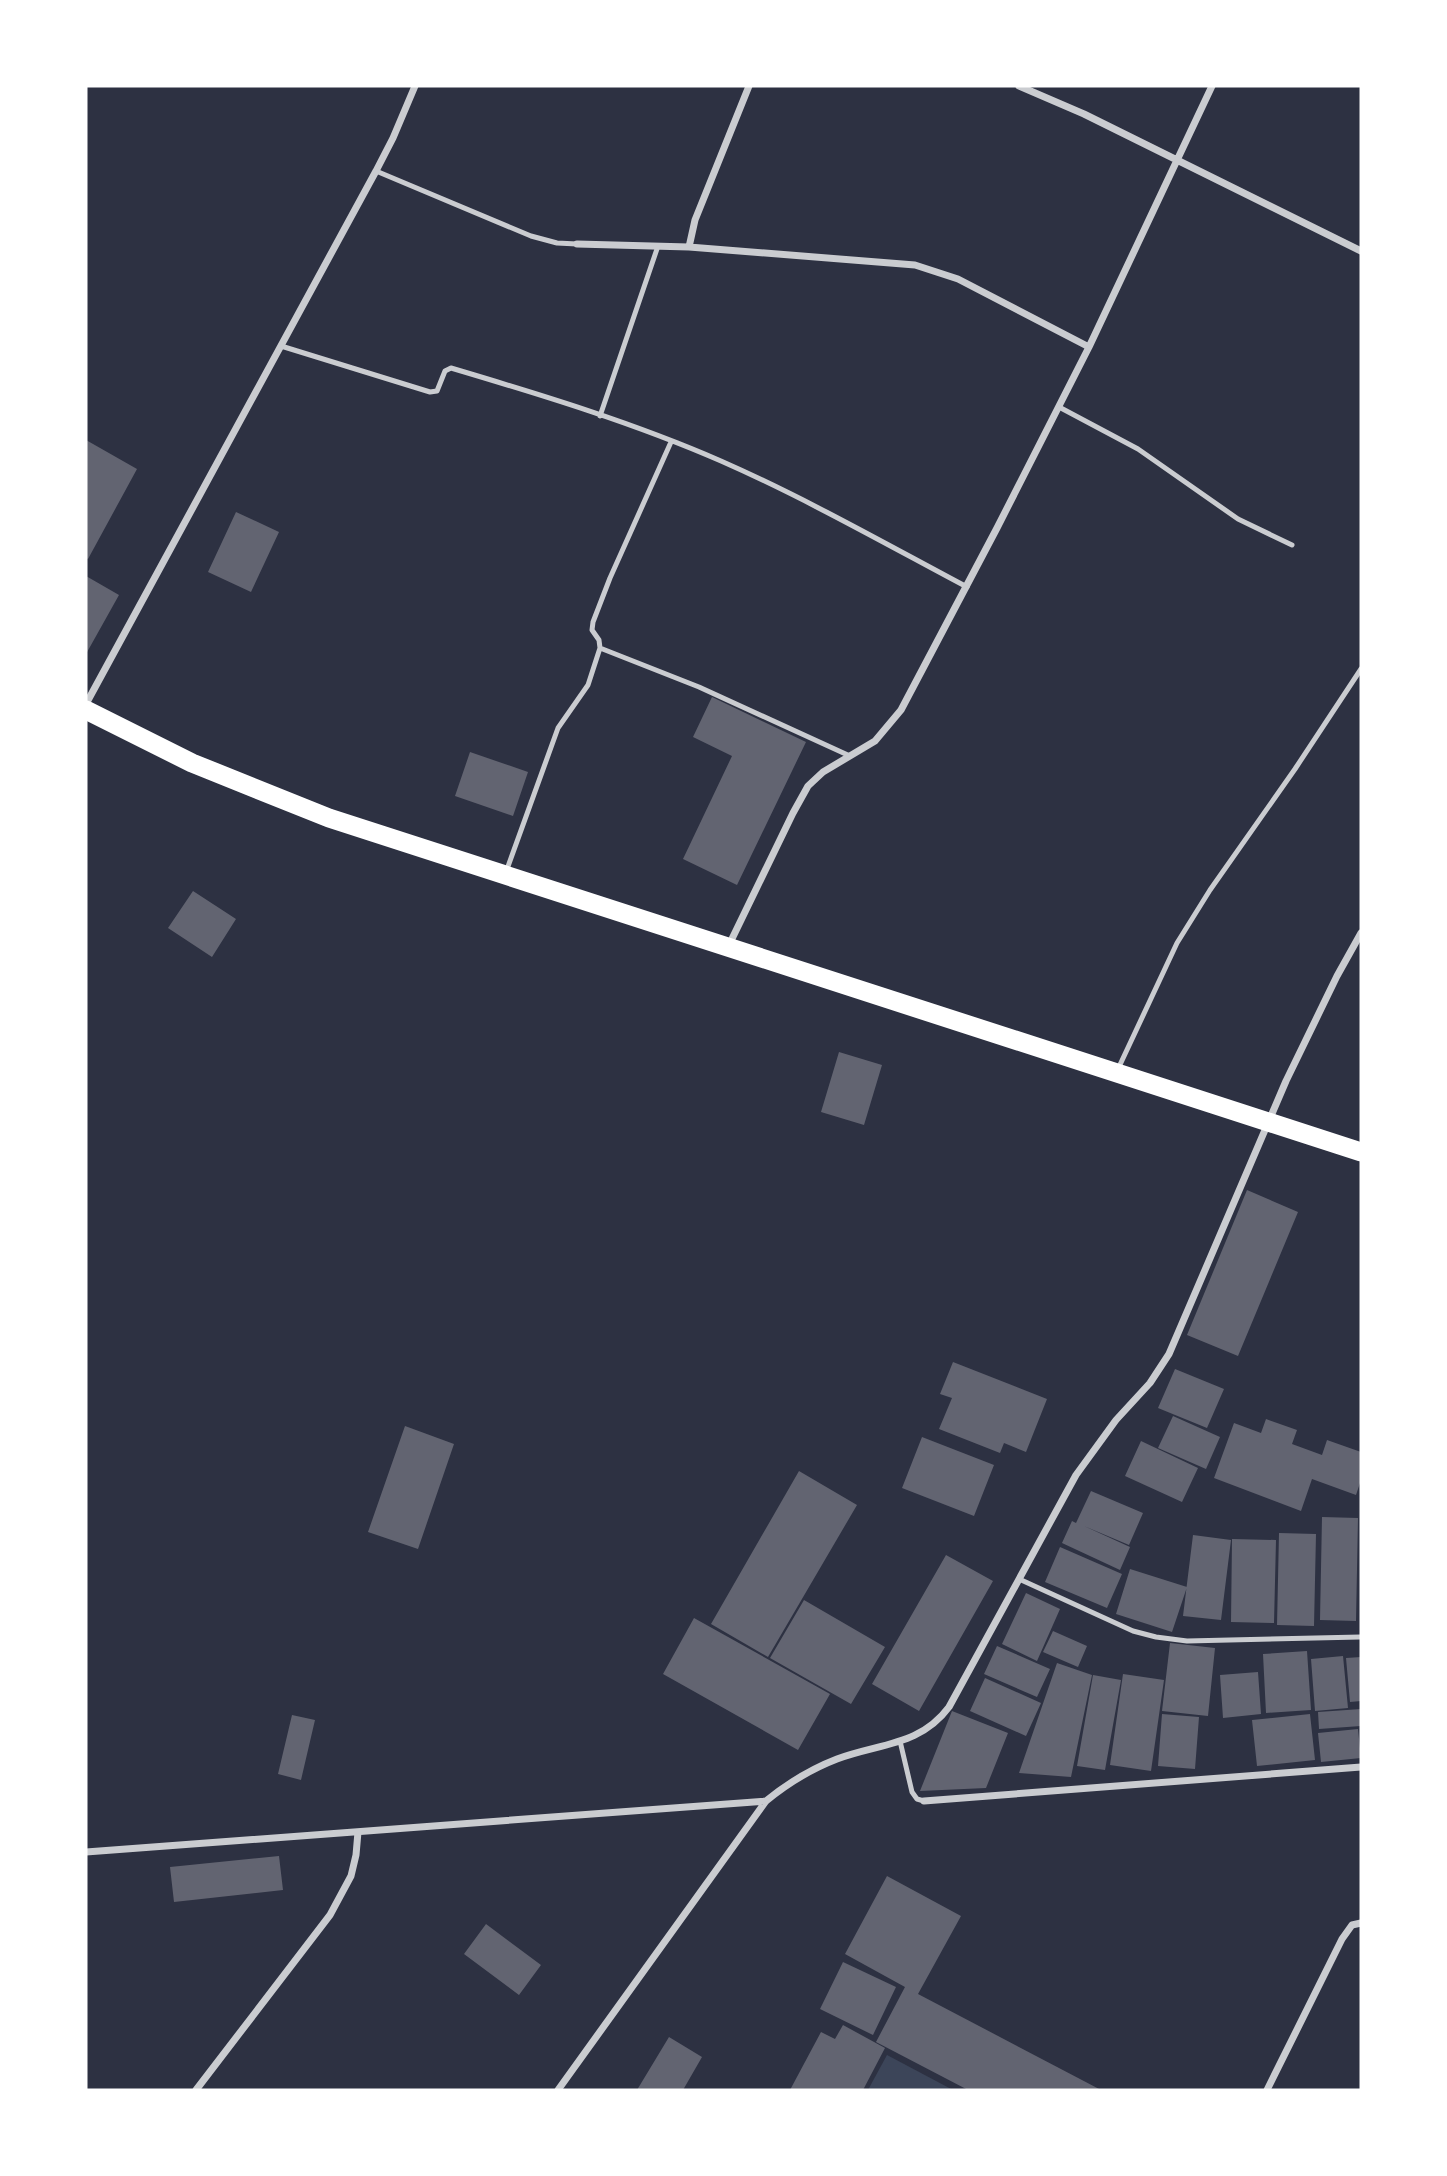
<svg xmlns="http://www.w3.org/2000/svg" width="1447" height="2176" font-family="'DejaVu Sans',sans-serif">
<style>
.green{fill:#3c4559}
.building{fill:#626471}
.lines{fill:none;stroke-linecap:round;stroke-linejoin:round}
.service{stroke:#caccd0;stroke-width:5}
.minor{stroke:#caccd0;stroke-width:7}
.trunk{stroke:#fff;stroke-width:19}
</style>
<rect width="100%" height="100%" fill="#2d3142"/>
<path class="green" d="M887,2055L953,2090H868Z"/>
<path class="building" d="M86,440L137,469L88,559L86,558Z
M236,512L279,532L251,592L208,572Z
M86,576L119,595L86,654Z
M712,697L806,742L737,885L683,859L732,756L693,737Z
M470,752L528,772L513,816L455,796Z
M193,891L236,919L212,957L168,928Z
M839,1052L882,1065L864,1125L821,1112Z
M1247,1190L1298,1212L1238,1356L1187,1335Z
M953,1362L1047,1399L1026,1452L1004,1443L1000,1453L939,1429L952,1398L940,1394Z
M1175,1369L1224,1389L1207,1428L1158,1408Z
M1173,1416L1220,1437L1206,1469L1158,1448Z
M1266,1419L1297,1430L1292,1444L1322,1455L1327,1440L1361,1452V1480L1356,1495L1312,1479L1301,1511L1214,1478L1234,1423L1261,1433Z
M405,1426L454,1444L418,1549L368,1532Z
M922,1437L994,1465L974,1516L902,1488Z
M1141,1441L1198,1468L1182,1502L1125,1476Z
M799,1471L857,1505L768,1657L711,1624Z
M1091,1491L1143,1513L1129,1545L1084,1526L1130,1547L1120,1570L1062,1543L1072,1521L1076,1523Z
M1322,1517L1358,1518L1356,1621L1320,1620Z
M1279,1533L1316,1534L1314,1626L1277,1625Z
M1193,1535L1231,1540L1221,1620L1183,1616Z
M1232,1539L1276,1540L1274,1623L1231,1622Z
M1060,1547L1122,1574L1107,1608L1045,1582Z
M946,1555L993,1581L919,1711L872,1684Z
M1130,1569L1187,1587L1172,1632L1116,1614Z
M1026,1593L1060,1609L1037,1661L1002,1644Z
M804,1600L885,1647L851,1704L770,1658Z
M694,1618L830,1694L798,1750L663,1674Z
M1053,1631L1087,1646L1078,1667L1043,1652Z
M1170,1643L1215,1648L1208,1716L1162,1711Z
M997,1646L1050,1669L1037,1697L984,1674Z
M1307,1651L1311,1710L1266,1713L1263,1654Z
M1343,1656L1348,1708L1315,1711L1311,1659Z
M1361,1657V1701L1350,1702L1346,1658Z
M1057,1663L1092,1675L1071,1777L1019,1773Z
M1258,1672L1261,1714L1223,1718L1220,1675Z
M1123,1674L1164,1680L1151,1771L1110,1765Z
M1093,1675L1121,1680L1105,1770L1077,1766Z
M985,1678L1041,1703L1026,1736L970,1711Z
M1361,1709V1726L1319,1729L1318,1712Z
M952,1711L1008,1733L986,1788L920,1791Z
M1162,1714L1199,1717L1195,1769L1158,1766Z
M1310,1714L1315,1760L1257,1766L1252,1720Z
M292,1715L315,1720L301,1780L278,1774Z
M1358,1729L1361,1758L1321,1762L1318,1733Z
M279,1856L283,1890L174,1902L170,1867Z
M887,1876L961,1916L918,1994L1101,2090H968L876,2042L905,1987L845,1954Z
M486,1924L541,1965L519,1995L464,1954Z
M843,1962L896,1987L873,2035L820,2009Z
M843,2025L885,2048L863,2090H790L821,2032L835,2039Z
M669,2037L702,2057L683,2090H637Z"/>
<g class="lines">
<path class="service" d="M376,171L531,236L557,243L577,244
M281,346L430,392L437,391L445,371L451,368C542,395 634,423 721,461C805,498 886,544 967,587
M1059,407L1138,449L1238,519L1292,545
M600,416L658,246
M600,648L699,687L850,756
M506,872L558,728L588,685L600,648L599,640L592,630L593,622L610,578L671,442
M1118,1069L1177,943L1210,890L1295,769L1361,669
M1019,1579L1133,1631L1156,1637L1187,1641L1360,1637
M900,1741L912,1792L917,1799L924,1801"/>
<path class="minor" d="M1019,86L1084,114L1361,251
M577,244L689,247L915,265L958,279L1089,347
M689,247L695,220L749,86
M86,704L376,171L393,138L415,86
M729,945L793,813L808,786L823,772L875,741L901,710L997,528L1089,347L1212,86
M924,1801L1361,1767
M86,1852L766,1801
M196,2090L330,1915L351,1876L356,1855L358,1832
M558,2090L766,1801C788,1783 811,1769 837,1759C880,1743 920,1746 949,1707L1076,1475L1116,1420L1150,1383L1169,1354L1286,1081L1337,976L1361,933
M1267,2090L1342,1939L1352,1925L1361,1923"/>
<path class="trunk" d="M86,710L192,763L329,818L1361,1152"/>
</g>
<rect width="1447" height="2176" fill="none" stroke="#ffffff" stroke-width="175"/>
</svg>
